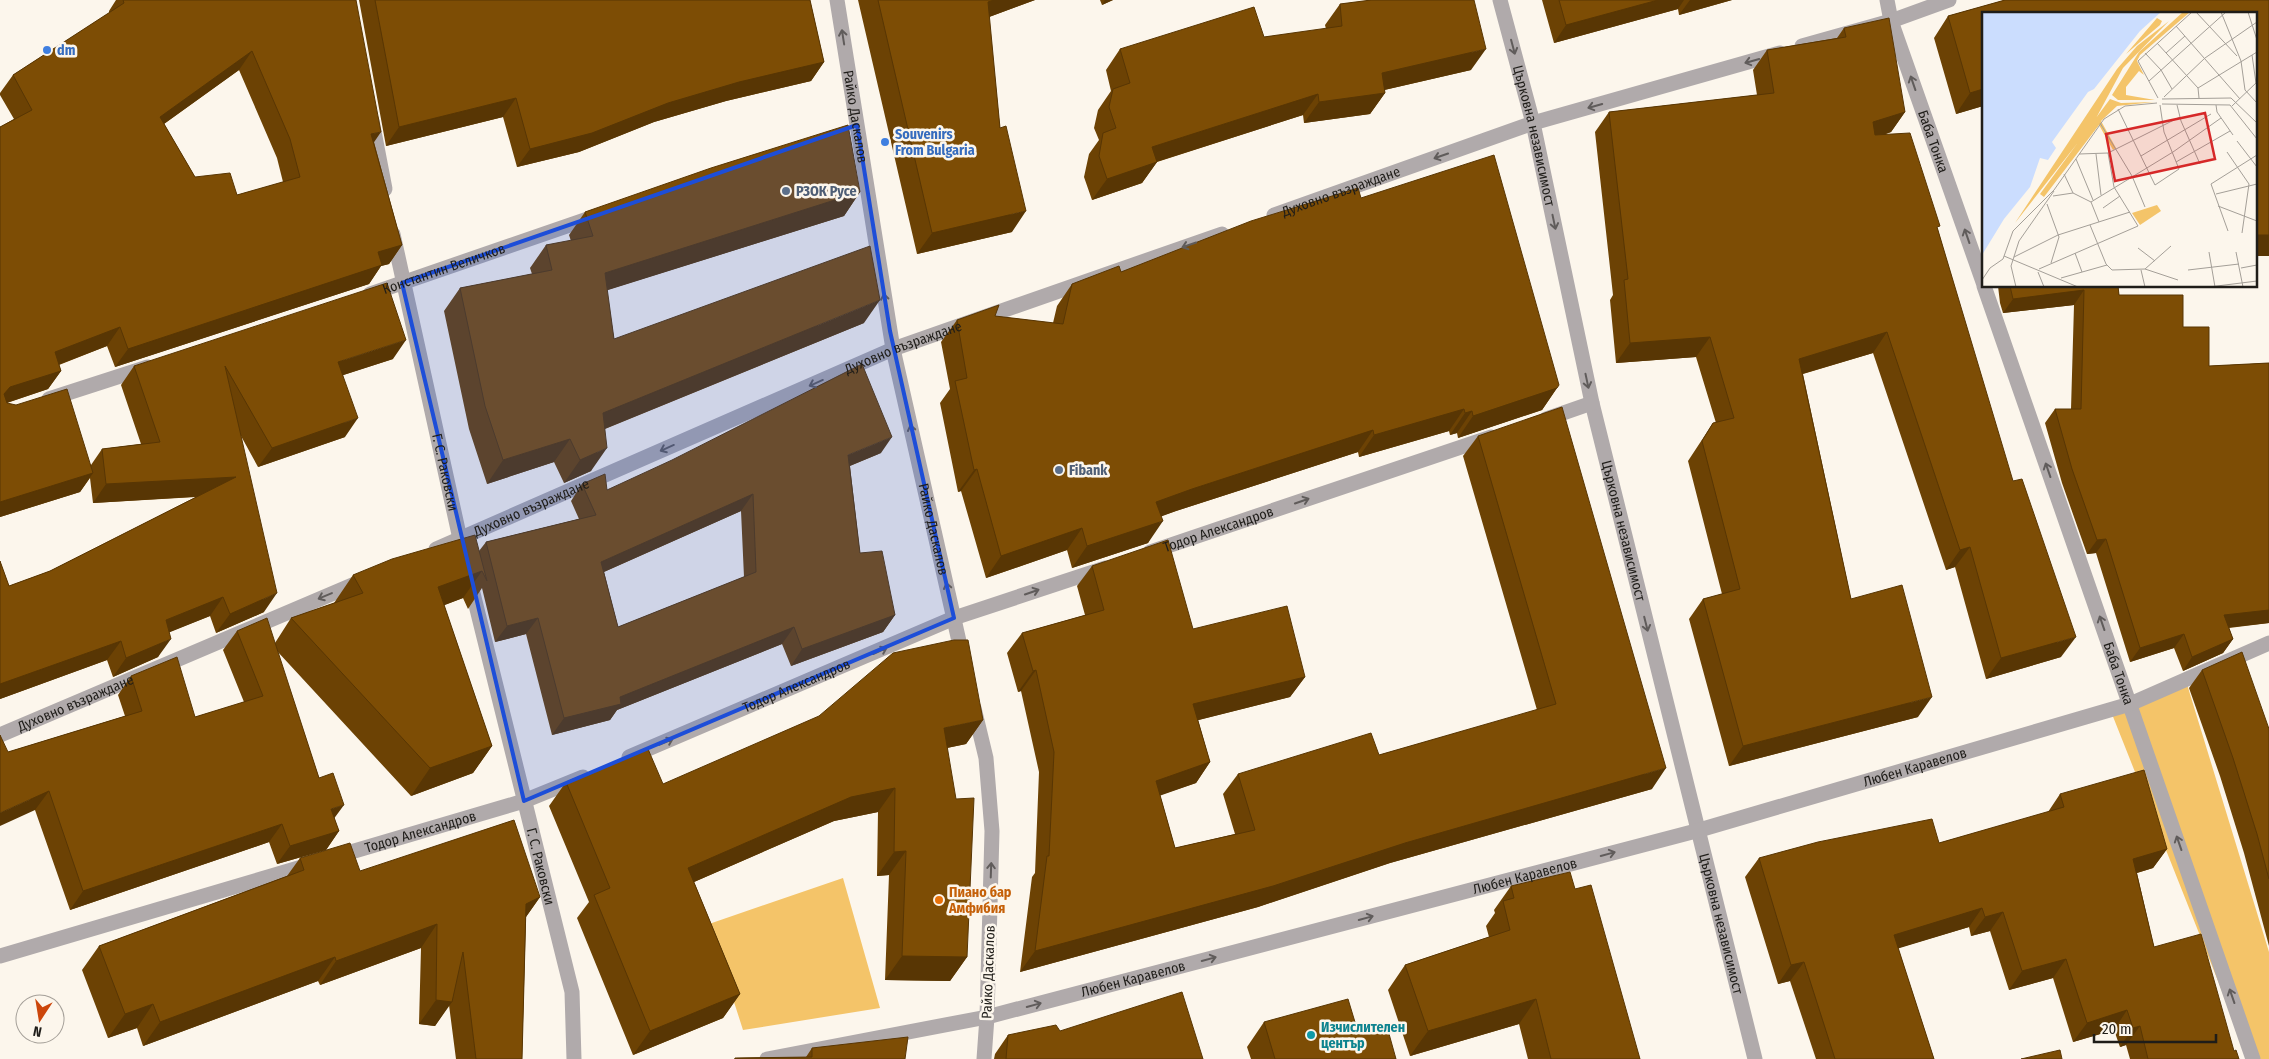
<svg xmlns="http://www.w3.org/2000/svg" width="2269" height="1059" font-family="'Fira Sans Condensed',sans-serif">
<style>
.green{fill:#f4c469}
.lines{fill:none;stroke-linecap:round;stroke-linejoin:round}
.minor{stroke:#b0aaab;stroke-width:15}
.wall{fill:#6c4204;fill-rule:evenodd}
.shaded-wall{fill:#583604}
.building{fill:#7d4d05;stroke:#583604;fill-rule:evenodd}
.oneway{stroke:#605c5b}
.marked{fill:#1d4ed8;fill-opacity:0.2;stroke:#1d4ed8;stroke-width:4;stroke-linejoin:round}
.shop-dot{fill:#3f7fe0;stroke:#fcf6ec;stroke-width:2}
.service-dot{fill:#5c6f8a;stroke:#fcf6ec;stroke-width:2}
.food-dot{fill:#e8710a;stroke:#fcf6ec;stroke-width:2}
.culture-dot{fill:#0f9aa8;stroke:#fcf6ec;stroke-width:2}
.labels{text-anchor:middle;stroke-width:5;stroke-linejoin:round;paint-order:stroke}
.shop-label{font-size:14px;font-weight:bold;fill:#366cbe;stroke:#fcf6ec;text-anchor:start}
.street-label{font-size:14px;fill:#1f1d19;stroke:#fcf6ec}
.service-label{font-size:14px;font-weight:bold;fill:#4e5e75;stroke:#fcf6ec;text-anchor:start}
.food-label{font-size:14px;font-weight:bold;fill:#c56008;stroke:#fcf6ec;text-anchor:start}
.culture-label{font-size:14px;font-weight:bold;fill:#0d838f;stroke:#fcf6ec;text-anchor:start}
.inset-road{fill:none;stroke:#a49f98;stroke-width:1}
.view{fill:#d62828;fill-opacity:0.15;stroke:#d62828;stroke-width:2.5}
.inset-edge{fill:none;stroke:#1f1d19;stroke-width:2.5}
</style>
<rect width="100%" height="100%" fill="#fcf6ec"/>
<path class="green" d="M2186,681L2269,952V1059H2249L2108,704Z
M843,878L880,1008L743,1030L709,924Z"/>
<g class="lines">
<g class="minor">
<path id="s1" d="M837,0L893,349L963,659"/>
<path id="s2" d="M1500,0L1533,123L1592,403L1755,1059"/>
<path id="s3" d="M1887,0L1891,21L1983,282"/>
<path d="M1802,46L1891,21L1949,0"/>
<path d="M372,121L385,189"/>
<path id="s4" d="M1274,215L1533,123L1780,53"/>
<path id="s5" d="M393,234L462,548"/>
<path id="s6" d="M1984,286L2253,1059"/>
<path id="s7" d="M370,294L596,216"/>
<path d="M49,399L148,367"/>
<path d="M1546,419L1592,403"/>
<path id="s8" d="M436,549L893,349L1222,234"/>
<path id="s9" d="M1150,552L1491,437"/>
<path id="s10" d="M470,581L572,992L574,1059"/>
<path d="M974,708L986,758L992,831L987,1017L984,1059"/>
<path id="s11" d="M0,735L362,581"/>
<path id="s12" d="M629,757L954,618L1105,568"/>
<path id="s13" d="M334,857L524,801L583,777"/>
<path d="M0,956L312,864"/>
<path id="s14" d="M767,1059L987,1017L1696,831L2130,704L2269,643"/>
</g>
</g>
<path class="wall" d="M116,0H356L374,142L402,245L389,264L381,266L369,284L115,367L107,346L59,365L61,371L48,389L7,403L91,465L102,449L141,444L121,385L134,366L393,359L343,375L345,437L258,467L241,436L264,612L216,633L210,616L169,632L158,657L113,677L107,660L0,699V561L9,586L50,571L196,497L93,503L90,478L80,492L0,517V127L14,119L0,95V93L13,75L109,13V11ZM239,70L277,158L283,182L237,195L195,177L164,124Z
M359,0H810L824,62L811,81L726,101L654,122L579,152L517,167L503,117L386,146Z
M858,0H1035L989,17L1000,128L1012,232L917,254Z
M1100,0H1113L1102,5Z
M1366,0H1474L1471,70L1384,90L1385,93L1370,114L1304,123L1303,115L1157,162L1142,183L1092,200L1084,177L1089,154L1099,140L1094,128L1098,110L1111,91L1106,70L1120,49L1264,37L1326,29L1325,25L1340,4L1367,1Z
M1542,0H1732L1679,15L1678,9L1554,43Z
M2005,0H2269V256H2255V14H1983V106L1956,114L1934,38L1948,16Z
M1844,28L1905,112L1891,132L1886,134L1938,230L2061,657L1986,679L1955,567L1946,570L1873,353L1803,374L1851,599L1918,717L1729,766L1689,619L1703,599L1722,594L1688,461L1713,423H1716L1696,357L1616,363L1610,300L1613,295L1595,132L1609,112L1757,95L1753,70L1767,50L1837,38Z
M860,192L844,216L607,290L614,339L864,323L605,429L591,471L564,483L554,462L487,484L469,429L444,311L460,288L532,274L530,268L546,245L571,241L569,235L585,212Z
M1361,198L1557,388L1542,410L1458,438L1457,433L1450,435L1449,431L1359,457L1358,452L1176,511L1161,516L1148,543L1072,568L1067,550L986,578L961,491L958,492L940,403L950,389L941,342L957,320L995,316L1053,323L1057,306L1072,284L1121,272Z
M1998,286H2118L2119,295L2183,327L2209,366L2269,363V623L2229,628L2233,639L2223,653L2183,671L2174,648L2130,662L2096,553L2087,554L2062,483L2045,423L2055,409H2071L2074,305L2003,313L2000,303Z
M1478,436L1652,789L1390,863L1258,907L1020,972L1032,877L1035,873L1039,772L1021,691L1018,692L1007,653L1022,633L1085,615L1077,586L1092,566L1193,629L1305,677L1290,697L1198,720L1210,762L1196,783L1160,795L1175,848L1235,834L1223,794L1238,774L1379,755L1537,710L1463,456Z
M881,453L850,466L860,553L895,615L883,632L791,666L782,644L617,710L610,720L552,735L526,634L495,642L482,588L468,609L463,598L444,605L492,746L473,773L411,796L277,651L319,778L339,831L326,850L277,864L269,842L70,910L35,810L8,752L125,716L118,695L131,676L195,717L244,702L223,650L237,631L275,643L291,618L334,603L353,575L479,551L486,542L579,519L571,501L582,484L607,490ZM741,511L744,577L618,627L604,572Z
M2202,670L2269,729V946L2244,853L2220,776L2189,688Z
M983,720L966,744L947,748L967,957L950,981L885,980L889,875L877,876L878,812L834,821L694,882L740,994L723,1018L633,1055L577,918L589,902L549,806L566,782L663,784Z
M2060,794L2167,849L2153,868L2137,873L2154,947L2239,1059H2130L2126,1045L2120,1047L2114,1030L2073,1042L2053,978L2009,990L1990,931L1971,936L1969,927L1898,948L1934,1059H1816L1790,981L1778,984L1745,877L1759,858L1939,843L2048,812Z
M300,858L360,871L540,897L526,917L522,1059H456L449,1005L435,1026L419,1024L421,948L320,985L318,981L143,1046L137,1028L108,1038L82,970L99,946L287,876Z
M1511,886L1575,889L1640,1059H1528L1519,1024L1410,1056L1388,990L1405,965L1489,937L1486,926L1495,913L1494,910Z
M1264,1022L1358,1032L1396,1059H1251L1247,1047Z
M1060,1031L1203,1059H994L995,1054L1008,1035Z
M812,1048L905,1059H734L735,1058L806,1057Z"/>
<path class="shaded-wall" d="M994,0H1035L973,23L988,2Z
M1105,0H1113L1102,5Z
M1658,0H1684L1678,9L1554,43L1566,25Z
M1690,0H1732L1679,15Z
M1486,49L1471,70L1367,94L1382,73Z
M252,51L239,70L147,136L160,117Z
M824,62L811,81L726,101L654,122L579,152L517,167L530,149L668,103L739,82Z
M1983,89V106L1956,114L1970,93Z
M1385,93L1370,114L1304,123L1319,102Z
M1318,94L1303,115L1137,168L1152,147Z
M516,98L503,117L386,146L399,127Z
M1905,112L1891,132L1859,142L1873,122Z
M381,132L368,151L371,134Z
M1157,162L1142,183L1092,200L1107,179Z
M860,192L844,216L589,296L605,273Z
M1026,211L1012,232L917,254L932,233Z
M2255,235H2269V256H2255Z
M402,245L389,264L381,266L369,284L115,367L128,349L378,252Z
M2084,290L2074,305L2003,313L2013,299Z
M880,300L864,323L587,436L603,413Z
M120,327L107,346L42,371L55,352Z
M1887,332L1873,353L1785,379L1799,359Z
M1710,337L1696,357L1616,363L1630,343Z
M406,340L393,359L325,381L338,362Z
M61,371L48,389L0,405L4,394L10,387Z
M1557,388L1542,410L1458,438L1473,416Z
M1464,409L1449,431L1359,457L1374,435Z
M1472,411L1457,433L1450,435L1465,413Z
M358,418L345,437L258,467L272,448Z
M1373,430L1358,452L1176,511L1141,524L1156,502L1192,489Z
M892,437L881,453L837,471L848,455Z
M570,439L554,462L487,484L503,460Z
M607,448L591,471L564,483L580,460Z
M977,469L961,491L958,492L974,470Z
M93,473L80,492L0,517V502Z
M236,477L223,495L93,503L106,484Z
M753,494L741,511L590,578L601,562Z
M1163,521L1148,543L1072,568L1087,546Z
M1082,528L1067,550L986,578L1001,556Z
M2106,539L2096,553L2087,554L2097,540Z
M1970,547L1955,567L1946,570L1960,550Z
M482,571L463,598L419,615L438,587Z
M277,593L264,612L216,633L230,614Z
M223,597L210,616L153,639L166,620Z
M2269,610V623L2214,629L2224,615Z
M895,615L883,632L791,666L802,649Z
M538,618L526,634L495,642L507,626Z
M794,627L782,644L617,710L610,720L552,735L564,718L620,697Z
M2184,634L2174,648L2130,662L2140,648Z
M2076,637L2061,657L1986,679L2001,658Z
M171,639L158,657L113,677L126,658Z
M2233,639L2223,653L2183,671L2192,657Z
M121,641L107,660L0,699V684Z
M1036,670L1021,691L1018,692L1033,671Z
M1305,677L1290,697L1179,725L1193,704Z
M1932,697L1918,717L1729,766L1743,746Z
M983,720L966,744L927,752L944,728Z
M492,746L473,773L411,796L430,768Z
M1210,762L1196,783L1142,802L1156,781Z
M1666,768L1652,789L1390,863L1258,907L1020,972L1035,951L1405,843Z
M895,788L878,812L834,821L671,892L688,868L851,797Z
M49,791L35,810L0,826V813Z
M344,805L330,824L331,809Z
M282,824L269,842L70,910L83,891Z
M339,831L326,850L277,864L290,846Z
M2167,849L2153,868L2120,878L2133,859Z
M906,851L889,875L877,876L894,852Z
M540,897L523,921L526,904Z
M1982,908L1969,927L1880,954L1894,935Z
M2003,912L1990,931L1971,936L1985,917Z
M437,924L421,948L320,985L336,961Z
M902,956L967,957L950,981L885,980Z
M335,957L318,981L143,1046L160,1022Z
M2066,959L2053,978L2009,990L2022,971Z
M1804,962L1790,981L1778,984L1791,965Z
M740,994L723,1018L633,1055L650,1031Z
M1536,999L1519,1024L1410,1056L1428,1031Z
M436,1000L452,1002L435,1026L419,1024Z
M153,1004L137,1028L108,1038L125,1014Z
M2127,1010L2114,1030L2073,1042L2087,1023Z
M2140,1026L2126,1045L2120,1047L2133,1028Z"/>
<path class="building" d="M123,0H356L381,132L371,134L402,245L378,252L382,265L128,349L120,327L55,352L61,371L10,387L4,394L7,403L16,405L67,389L93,473L0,502V127L32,110L13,75L124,3ZM252,51L290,139L300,177L237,195L230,173L195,177L160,117Z
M375,0H810L824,62L739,82L668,103L592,133L530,149L516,98L399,127Z
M878,0H994L988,2L1000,128L1006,126L1026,211L932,233Z
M1371,0H1474L1486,49L1382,73L1385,93L1319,102L1318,94L1152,147L1157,162L1107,179L1099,156L1103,133L1116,128L1109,107L1113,89L1130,83L1120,49L1254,7L1264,37L1342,26L1340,4Z
M1559,0H1658L1566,25Z
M2005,0H2269V235H2255V14H1983V89L1970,93L1948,16Z
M1889,18L1905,112L1873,122L1875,135L1910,133L1940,226L1937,227L2013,481L2022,479L2076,637L2001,658L1970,547L1960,550L1887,332L1799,359L1851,599L1902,585L1932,697L1743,746L1703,599L1740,589L1702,441L1713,423L1734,418L1710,337L1630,343L1624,280L1628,279L1609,112L1774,93L1767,50L1846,37L1844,28Z
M848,125L860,192L605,273L614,339L870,246L880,300L603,413L607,448L580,460L570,439L503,460L485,406L460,288L552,270L546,245L593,236L585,212L711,168Z
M1494,155L1559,385L1557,388L1473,416L1472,411L1465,413L1464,409L1374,435L1373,430L1192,489L1156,502L1163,521L1087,546L1082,528L1001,556L977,469L974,470L955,381L967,378L957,320L999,305L995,316L1063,324L1072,284L1119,266L1121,272L1251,221L1358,188L1361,198Z
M387,283L406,340L338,362L358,418L272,448L225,366L277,593L230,614L223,597L166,620L171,639L126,658L121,641L0,684V561L9,586L50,571L236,477L106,484L102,449L160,442L134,366Z
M2010,286H2118L2119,295H2183V327H2209V366L2269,363V610L2224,615L2233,639L2192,657L2184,634L2140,648L2106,539L2097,540L2072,469L2055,409H2081L2084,290L2013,299Z
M862,364L892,437L848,455L860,553L882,551L895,615L802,649L794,627L620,697L621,704L564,718L538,618L507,626L486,542L596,515L582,484L605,474L607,490L672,460ZM753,494L756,572L618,627L601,562Z
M1562,407L1666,768L1405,843L1273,886L1035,951L1047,856H1049L1054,752L1036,670L1033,671L1022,633L1104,610L1092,566L1168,540L1193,629L1287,606L1305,677L1193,704L1210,762L1156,781L1175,848L1255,830L1238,774L1371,733L1379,755L1556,704L1478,436Z
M475,535L487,581L482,571L438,587L492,746L430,768L291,618L363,593L353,575L392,559Z
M267,618L319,778L333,773L344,805L331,809L339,831L290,846L282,824L83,891L49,791L0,813V735L8,752L142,711L131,676L177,657L195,717L263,696L237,631Z
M954,640H968L983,720L944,728L956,799L974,798L967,957L902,956L906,851L894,852L895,788L851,797L688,868L740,994L650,1031L594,895L610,888L566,782L648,749L663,784L819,716L893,653Z
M2242,652L2269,729V879L2257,834L2233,758L2202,670Z
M2144,770L2167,849L2133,859L2154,947L2201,934L2234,1051L2236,1050L2239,1059H2148L2140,1026L2133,1028L2127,1010L2087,1023L2066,959L2022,971L2003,912L1985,917L1982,908L1894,935L1934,1059H1835L1804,962L1791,965L1759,858L1818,842L1932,819L1939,843L2064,807L2060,794Z
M514,820L540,897L526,904L522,1059H476L463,952L452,1002L436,1000L437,924L336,961L335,957L160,1022L153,1004L125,1014L99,946L304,870L300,858L350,843L360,871Z
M1570,872L1575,889L1591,885L1640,1059H1551L1536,999L1428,1031L1405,965L1510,930L1503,901L1514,898L1511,886Z
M1182,992L1203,1059H1006L1008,1035L1056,1025L1060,1031Z
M1348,999L1358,1032L1386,1023L1396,1059H1275L1264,1022Z
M908,1037L905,1059H735V1058L812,1057V1048Z
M2060,1050L2062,1059H2021Z"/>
<defs><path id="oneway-shaft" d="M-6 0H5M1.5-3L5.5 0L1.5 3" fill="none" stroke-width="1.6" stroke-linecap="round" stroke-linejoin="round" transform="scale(1.25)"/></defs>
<g class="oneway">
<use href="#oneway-shaft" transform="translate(843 37) rotate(-99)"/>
<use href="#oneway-shaft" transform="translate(1513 47) rotate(75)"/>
<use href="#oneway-shaft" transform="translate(1752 61) rotate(164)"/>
<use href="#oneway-shaft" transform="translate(1913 83) rotate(-109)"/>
<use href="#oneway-shaft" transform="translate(1595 106) rotate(164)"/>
<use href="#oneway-shaft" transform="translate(1441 156) rotate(161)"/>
<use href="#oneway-shaft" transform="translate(1554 222) rotate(78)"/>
<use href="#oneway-shaft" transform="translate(1967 236) rotate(-109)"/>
<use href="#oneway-shaft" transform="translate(1189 245) rotate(161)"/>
<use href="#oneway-shaft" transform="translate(885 301) rotate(-99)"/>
<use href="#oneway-shaft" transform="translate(1587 381) rotate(78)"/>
<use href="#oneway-shaft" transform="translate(816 383) rotate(156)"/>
<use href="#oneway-shaft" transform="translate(912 432) rotate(-103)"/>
<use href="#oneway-shaft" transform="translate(667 448) rotate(156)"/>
<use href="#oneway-shaft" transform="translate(2048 470) rotate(-109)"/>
<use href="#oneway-shaft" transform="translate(1302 501) rotate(-19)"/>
<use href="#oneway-shaft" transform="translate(948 590) rotate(-103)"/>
<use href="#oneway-shaft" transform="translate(1032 592) rotate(-19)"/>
<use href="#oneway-shaft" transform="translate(325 596) rotate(157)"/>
<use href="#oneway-shaft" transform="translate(2102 623) rotate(-109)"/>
<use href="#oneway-shaft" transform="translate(1646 624) rotate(76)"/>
<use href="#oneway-shaft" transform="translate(880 651) rotate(-24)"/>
<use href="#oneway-shaft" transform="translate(666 742) rotate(-23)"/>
<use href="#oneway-shaft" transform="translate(2179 843) rotate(-109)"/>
<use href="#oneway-shaft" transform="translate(1608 854) rotate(-15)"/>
<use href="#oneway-shaft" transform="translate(991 870) rotate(-88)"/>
<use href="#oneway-shaft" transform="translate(1366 918) rotate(-15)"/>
<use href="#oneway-shaft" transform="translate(1209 959) rotate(-15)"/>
<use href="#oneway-shaft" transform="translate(2232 996) rotate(-109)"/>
<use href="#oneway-shaft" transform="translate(1034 1005) rotate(-15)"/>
</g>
<path class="marked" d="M857,125L890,331L954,618L524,801L402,283Z"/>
<g class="shop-dot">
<circle cx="47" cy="50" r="5"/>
<circle cx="885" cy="142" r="5"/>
</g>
<g class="service-dot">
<circle cx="786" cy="191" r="5"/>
<circle cx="1059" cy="470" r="5"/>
</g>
<circle class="food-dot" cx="939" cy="900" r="5"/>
<circle class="culture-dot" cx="1311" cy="1035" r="5"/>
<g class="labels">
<g class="shop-label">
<text x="57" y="55">dm</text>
<text x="895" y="139">Souvenirs<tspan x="895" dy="16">From Bulgaria</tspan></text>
</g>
<g class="street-label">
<text dy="5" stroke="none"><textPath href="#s1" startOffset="118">Райко Даскалов</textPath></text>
<text dy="5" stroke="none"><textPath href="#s2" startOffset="140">Църковна независимост</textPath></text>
<text dy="5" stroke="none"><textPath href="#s3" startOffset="149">Баба Тонка</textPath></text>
<text dy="5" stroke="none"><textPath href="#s4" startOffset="71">Духовно възраждане</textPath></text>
<text dy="5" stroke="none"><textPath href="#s7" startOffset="78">Константин Величков</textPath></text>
<text dy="5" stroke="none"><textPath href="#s8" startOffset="509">Духовно възраждане</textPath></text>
<text dy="5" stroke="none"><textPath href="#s5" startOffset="244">Г. С. Раковски</textPath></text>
<text dy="5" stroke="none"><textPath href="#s8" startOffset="104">Духовно възраждане</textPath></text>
<text dy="5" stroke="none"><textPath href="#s1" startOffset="538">Райко Даскалов</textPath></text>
<text dy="5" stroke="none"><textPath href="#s9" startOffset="72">Тодор Александров</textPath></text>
<text dy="5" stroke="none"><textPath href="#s2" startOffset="545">Църковна независимост</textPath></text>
<text dy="5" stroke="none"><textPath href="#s6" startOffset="410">Баба Тонка</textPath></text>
<text dy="5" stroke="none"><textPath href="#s12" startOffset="182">Тодор Александров</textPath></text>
<text dy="5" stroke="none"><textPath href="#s11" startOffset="82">Духовно възраждане</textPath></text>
<text dy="5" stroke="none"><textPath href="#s14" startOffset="1185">Любен Каравелов</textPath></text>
<text dy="5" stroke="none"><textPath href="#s13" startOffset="90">Тодор Александров</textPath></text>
<text dy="5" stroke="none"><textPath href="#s10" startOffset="294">Г. С. Раковски</textPath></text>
<text dy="5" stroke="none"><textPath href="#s14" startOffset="780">Любен Каравелов</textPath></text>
<text dy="5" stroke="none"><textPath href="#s2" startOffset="950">Църковна независимост</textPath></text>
<text transform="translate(988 972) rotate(-88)" y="5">Райко Даскалов</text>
<text dy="5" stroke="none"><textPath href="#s14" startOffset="375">Любен Каравелов</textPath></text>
</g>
<g class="service-label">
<text x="796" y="196">РЗОК Русе</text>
<text x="1069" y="475">Fibank</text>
</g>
<g class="food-label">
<text x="949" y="897">Пиано бар<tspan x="949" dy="16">Амфибия</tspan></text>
</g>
<g class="culture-label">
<text x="1321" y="1032">Изчислителен<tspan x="1321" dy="16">център</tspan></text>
</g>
</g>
<g transform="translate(1982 12)">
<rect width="275" height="275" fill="#fcf6ec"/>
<path d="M201,0H208L158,43L155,49L162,63L157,59L144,75V83L173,88H136L130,83L157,40ZM175,6L180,9L178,13L144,42ZM187,9L141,56L112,110L33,211L135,57L155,34ZM128,87L139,91L172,90L135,94L119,109L134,136L131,138L117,113L62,185L58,182ZM175,193L179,199L158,213L150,201Z" fill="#f4c469"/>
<path d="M0,0H179L158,19L112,77L106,80L70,130L74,136L66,148L58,146L48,175L22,207L0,243Z" fill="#cbddfe"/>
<path class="inset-road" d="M214,0L255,44M239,0L259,49L263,78L275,91M266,0L275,28M194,14L258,87M175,31L216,76L217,86M163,41L179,58L190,77M184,41L203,24M270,43L274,71M167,69L244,0M216,76L275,40M182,85L223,46L275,10M176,86L156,49L210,0M180,87L249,86L275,111M180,92L248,93L275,127M195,93L199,109L218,152M234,93L235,100L251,123M250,94L275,70M136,97L173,173L197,157L182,120L178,93M118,111L150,164L163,195M255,129L275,155M245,140L267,172L260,221M97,142L126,141L198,105M114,142L119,183M159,144L229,102M94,147L111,188M194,150L248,119M82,162L91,181M234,182L275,172M71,184L91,181L109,190L117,210M109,190L191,140L239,106M65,192L77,225L69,251M236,194L275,209M121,196L138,184M108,213L124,252L130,258L163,257L196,268M246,219L229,172L275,143M156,236L173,249M227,240L233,275M254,240L261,275M93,241L100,260M22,244L96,275M32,245L76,223L148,200M259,256L275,253M57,257L156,214L132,175L126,141M163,257L189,234M159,258L163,275M206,258L257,252M56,260L62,275M79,266L125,253M0,268L8,256L21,247L31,219L72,178L122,107L143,94L175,91M34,275L29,254L37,229L72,179M227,275L275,269"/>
<path class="view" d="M223,101L233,147L133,169L124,122Z"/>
<rect width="275" height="275" class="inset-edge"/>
</g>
<g transform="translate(40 1019) rotate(192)"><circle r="24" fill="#fcf6ec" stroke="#a49f98"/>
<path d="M0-4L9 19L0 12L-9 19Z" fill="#cc460b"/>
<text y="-8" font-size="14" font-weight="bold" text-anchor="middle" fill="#1f1d19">N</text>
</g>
<path d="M2094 1034v8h122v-8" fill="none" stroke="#1f1d19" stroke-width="2.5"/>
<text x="2102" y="1034" font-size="15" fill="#1f1d19" stroke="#fcf6ec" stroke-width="4" paint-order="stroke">20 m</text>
</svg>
